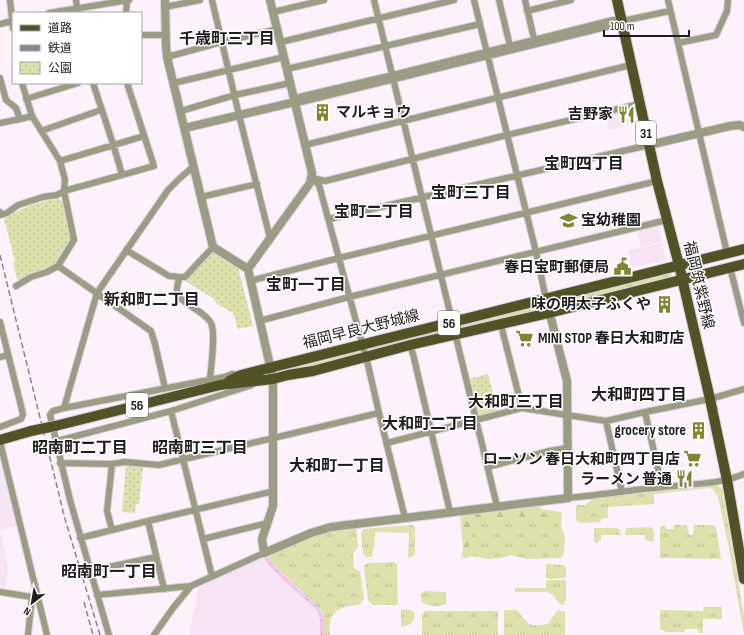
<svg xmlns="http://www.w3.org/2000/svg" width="744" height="635" font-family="'Sofia Sans Condensed','Noto Sans JP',sans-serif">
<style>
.built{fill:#f6e4f5}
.grass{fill:url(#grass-tufts)}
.forest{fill:url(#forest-firs)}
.park{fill:url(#park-dots)}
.water{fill:url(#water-ripples)}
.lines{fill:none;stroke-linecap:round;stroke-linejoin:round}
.minor-casing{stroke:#d9cfd8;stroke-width:8}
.tertiary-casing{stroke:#d9cfd8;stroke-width:10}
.primary-casing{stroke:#d9cfd8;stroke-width:12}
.minor{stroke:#9a9c84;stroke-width:6}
.tertiary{stroke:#9a9c84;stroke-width:8}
.primary{stroke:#515327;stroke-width:10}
.rail{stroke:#8d858c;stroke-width:1.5;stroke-dasharray:6 3;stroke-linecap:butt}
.primary-bridge-casing{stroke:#d9cfd8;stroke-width:12;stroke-linecap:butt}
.primary-bridge{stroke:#515327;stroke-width:10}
.labels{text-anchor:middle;stroke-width:3;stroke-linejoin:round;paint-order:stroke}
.shield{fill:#fff;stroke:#625f62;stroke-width:1}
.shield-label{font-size:14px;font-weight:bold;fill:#1f1b1e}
.poi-label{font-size:15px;font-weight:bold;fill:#1f1b1e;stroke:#fff;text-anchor:end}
.street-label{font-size:15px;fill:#1f1b1e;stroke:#fff}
.neighbourhood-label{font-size:16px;font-weight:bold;fill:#1f1b1e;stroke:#fff}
</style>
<defs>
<pattern id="grass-tufts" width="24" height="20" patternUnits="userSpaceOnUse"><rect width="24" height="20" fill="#dde1ab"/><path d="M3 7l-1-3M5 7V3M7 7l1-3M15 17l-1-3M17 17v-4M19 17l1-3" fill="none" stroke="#bdc093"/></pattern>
<pattern id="forest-firs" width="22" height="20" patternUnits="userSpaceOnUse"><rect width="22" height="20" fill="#dde1ab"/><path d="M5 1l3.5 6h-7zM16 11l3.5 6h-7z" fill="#bdc093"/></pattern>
<pattern id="park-dots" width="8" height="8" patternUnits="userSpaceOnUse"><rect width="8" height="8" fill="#dde1ab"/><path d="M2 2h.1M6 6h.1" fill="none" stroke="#bdc093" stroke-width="1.8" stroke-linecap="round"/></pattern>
<pattern id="water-ripples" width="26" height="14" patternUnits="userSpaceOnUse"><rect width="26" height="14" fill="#f2c5f0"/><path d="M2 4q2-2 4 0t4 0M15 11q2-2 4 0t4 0" fill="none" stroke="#cfa9cd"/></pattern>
</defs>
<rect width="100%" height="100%" fill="#fdf1fc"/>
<path class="built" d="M633,109L637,123L609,130L605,116Z
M658,224L662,241L641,247L637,229Z
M662,243L666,260L631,268L628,251Z
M0,455L17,526L0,530Z
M0,531L8,567L5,590L0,589Z
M264,554L320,613V635H189L198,588Z"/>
<path class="grass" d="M671,273L673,278L553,307L552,302Z
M541,305L542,310L458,330L457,325Z
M451,327L452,332L369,352L368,347Z
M362,348L363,353L313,367L284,371L283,369Z
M717,485L722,489L744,615V635L729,548L718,497L713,489L708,488L655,494L654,495V504L608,507V518H603L600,522L580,523L576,520V507L577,505H585L594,498Z
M534,508L562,512L561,526L565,536L564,554L561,558L527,559L511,555L502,558L489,559L466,555L463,516Z
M413,525L415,528V554L413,556L408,558L409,533L375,532L374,549H373L372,557H366L363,554L361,533L363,529Z
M665,525L666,529H674V525H687L689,535H693L694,525H713L716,527L721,559L660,558V527Z
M356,526L358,548L353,553L354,568L360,572L364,599L359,605C350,605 335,608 331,618C329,623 330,630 330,635H323V614L320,609L271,562L267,555L311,536L330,530Z
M651,527L654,530V542L645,540V535H625L626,528Z
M594,528H617L620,530V535H601V540L598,541V543L594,542Z
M394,562L397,564L398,605H373L368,600L364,566L367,563Z
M546,564L564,565L566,568V578L548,579L546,577Z
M548,580H566V600L563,605H561L552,594L547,592H515V588H546V582Z
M424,591L446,592V604C438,607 427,607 421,601V594Z
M703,607H722V619H703V633H699L698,629H685L684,632H666L660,629V610L703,611Z
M401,609L411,610L415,613C414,623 411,625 401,627Z
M504,610H517C529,625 527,627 548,624L558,610L565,612V635H504Z
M425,611H498V635H422V616Z"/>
<path class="forest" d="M538,506L543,510L544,517L532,515L527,517L514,516L491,522L485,521L474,525L470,531L472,535L471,541L468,545L471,550L477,552L468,558H462L463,546L460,517L470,513L514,510Z
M550,513L560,517L562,535V554L558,557L555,554C562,544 558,532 557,520L548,517L546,518L545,515Z"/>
<path class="park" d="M57,199L63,200L72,240L58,262L49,269L18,283L13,263L15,261L4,219C23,207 35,203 57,199Z
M212,252H214L238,267L253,326L238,329L233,313L217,304L214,299L185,281Z
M488,374L498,412L478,417L469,379Z
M126,464L143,466L139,504H136L135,513L122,512Z"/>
<path class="water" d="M267,556L276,568L320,609L324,619V635H320V619L317,610L273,570L264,558Z"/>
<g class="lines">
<defs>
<path id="minor" d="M10,0L13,28
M76,0L78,13
M212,0L239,115L270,238
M374,0L497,506
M474,0L536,252L546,299
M499,0L510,46
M525,0L535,43
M668,0L727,253
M165,7L200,0
M527,11L571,0
M273,12L324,0
M49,13L129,0
M126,13L127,0
M0,24L12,21
M141,35H165
M281,42L454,0
M678,43L716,35L727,11L728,0
M167,57L222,42L278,29
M287,69L480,24
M0,78L6,100L16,108L20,119L32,116
M93,83C103,114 114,144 122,175L154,166L127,83
M174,83L284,57
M26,99L78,83
M295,102L299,97L393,75L613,20L622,21L670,11
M295,102H301L614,25L621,21
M181,111L235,95L290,83
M0,123L20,119
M41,131L101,110
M305,145L631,65
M60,161L144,136
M312,178L325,181L507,135L639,104
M313,179L319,185L368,365L379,413
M201,197L257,184
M0,212L1,215L7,213L18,205L43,197L57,195L64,191L122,175
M329,219L649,145
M126,250L169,276L179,277C179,281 176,288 177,292C178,302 206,312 211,323C216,333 211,367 210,379
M58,266L151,331L155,344L165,388
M730,267L744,323
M179,277H185L213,247
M250,281L339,258L657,181
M16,286L31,277L47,272L58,266L74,240L64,191L65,180L60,161L32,116L22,83
M259,321L349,297L667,220
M0,322L23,414L21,419L0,427
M501,323L503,333L522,408
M410,345L413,354L450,512
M0,357L8,355
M64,408L97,293L168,190L180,178L193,167
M171,411L252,385
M645,412L662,487
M606,421L622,492
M57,441L171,411L212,576
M0,442L47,635
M387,443L522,408L606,421L645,412L710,399L744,389
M60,463L112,464L125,462L159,465L379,413L405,518
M112,464L107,511L112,530
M488,467L549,451L568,448
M568,498C600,495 631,490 663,487C690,484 718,485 744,474
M148,521L274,491
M80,538L148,521L164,589
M203,539L268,523
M90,571L156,557
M0,592L32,597L36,595
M97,595L191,586
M28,635L32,597
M109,635L70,500L50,415L53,411L64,408L224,377L232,374L240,375
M154,635L173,608L191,586L264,553"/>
<path id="tertiary" d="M165,0L166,46L167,57L213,247L248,269L273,379V506L262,539L264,553L311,533L331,527L568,498L567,381L546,299
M185,128L295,102
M649,145L730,126L740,125L744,127
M248,269L310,183L312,173L270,0"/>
<path id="primary" d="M617,0L657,181L679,265L710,399L727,480L744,579
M229,381L241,375L744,249
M55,426L220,385L273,379L288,375L313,371L410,345L549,313L744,264
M0,440L31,431"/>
</defs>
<use href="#minor" class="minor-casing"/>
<use href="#tertiary" class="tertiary-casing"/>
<use href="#primary" class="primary-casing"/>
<use href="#minor" class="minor"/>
<use href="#tertiary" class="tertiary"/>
<use href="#primary" class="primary"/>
<path class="rail" d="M0,255L65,519L100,635
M84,602L93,635"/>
<defs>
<path id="primary-bridge" d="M31,431L55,426"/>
</defs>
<use href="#primary-bridge" class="primary-bridge-casing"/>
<use href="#primary-bridge" class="primary-bridge"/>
</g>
<defs>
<symbol id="building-bare" viewBox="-9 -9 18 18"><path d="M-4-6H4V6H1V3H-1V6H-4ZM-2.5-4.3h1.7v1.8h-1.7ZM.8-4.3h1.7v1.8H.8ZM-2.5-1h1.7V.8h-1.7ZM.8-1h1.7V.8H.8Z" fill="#828631" stroke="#fff" stroke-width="2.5" paint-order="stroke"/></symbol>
<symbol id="restaurant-bare" viewBox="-9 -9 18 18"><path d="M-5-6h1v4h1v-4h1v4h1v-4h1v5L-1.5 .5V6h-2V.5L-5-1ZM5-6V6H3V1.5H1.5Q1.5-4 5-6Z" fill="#828631" stroke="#fff" stroke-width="2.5" paint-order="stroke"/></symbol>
<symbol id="school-bare" viewBox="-9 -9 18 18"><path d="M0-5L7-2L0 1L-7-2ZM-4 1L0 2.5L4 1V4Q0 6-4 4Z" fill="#828631" stroke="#fff" stroke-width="2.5" paint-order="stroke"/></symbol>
<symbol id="civic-bare" viewBox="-9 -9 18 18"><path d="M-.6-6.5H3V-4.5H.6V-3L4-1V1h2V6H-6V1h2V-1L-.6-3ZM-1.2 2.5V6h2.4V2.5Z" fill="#828631" stroke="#fff" stroke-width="2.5" paint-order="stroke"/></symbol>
<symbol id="supermarket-bare" viewBox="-9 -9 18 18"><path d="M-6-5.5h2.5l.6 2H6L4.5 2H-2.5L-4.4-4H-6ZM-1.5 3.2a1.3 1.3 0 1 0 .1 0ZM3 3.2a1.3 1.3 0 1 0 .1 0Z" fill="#828631" stroke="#fff" stroke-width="2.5" paint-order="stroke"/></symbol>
</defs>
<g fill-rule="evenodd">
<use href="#building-bare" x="310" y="100" width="25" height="25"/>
<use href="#restaurant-bare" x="614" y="102" width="25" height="25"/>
<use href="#school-bare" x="556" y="208" width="25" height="25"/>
<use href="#civic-bare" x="610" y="254" width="25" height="25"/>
<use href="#building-bare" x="652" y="292" width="25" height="25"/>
<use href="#supermarket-bare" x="512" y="326" width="25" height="25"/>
<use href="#building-bare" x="686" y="418" width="25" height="25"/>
<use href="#supermarket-bare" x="680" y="446" width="25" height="25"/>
<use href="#restaurant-bare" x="672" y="466" width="25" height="25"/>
</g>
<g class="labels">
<g class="shield">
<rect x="636" y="121" width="20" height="24" rx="3"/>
<rect x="438" y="311" width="22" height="24" rx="3"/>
<rect x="126" y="393" width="22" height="24" rx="3"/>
</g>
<g class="shield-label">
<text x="646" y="138">31</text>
<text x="449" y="328">56</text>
<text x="137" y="410">56</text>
</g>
<g class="poi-label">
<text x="336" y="117" text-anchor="start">マルキョウ</text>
<text x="613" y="119">吉野家</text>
<text x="581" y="225" text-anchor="start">宝幼稚園</text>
<text x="609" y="272">春日宝町郵便局</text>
<text x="651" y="309">味の明太子ふくや</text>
<text x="538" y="343" text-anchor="start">MINI STOP 春日大和町店</text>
<text x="686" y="435">grocery store</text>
<text x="680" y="464">ローソン 春日大和町四丁目店</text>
<text x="672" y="484">ラーメン 普通</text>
</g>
<g class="street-label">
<text transform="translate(699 285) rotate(77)" y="5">福岡筑紫野線</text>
<text transform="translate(361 329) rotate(-14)" y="5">福岡早良大野城線</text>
</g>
<g class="neighbourhood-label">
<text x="227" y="44">千歳町三丁目</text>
<text x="584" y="169">宝町四丁目</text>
<text x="471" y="198">宝町三丁目</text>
<text x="374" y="217">宝町二丁目</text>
<text x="306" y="290">宝町一丁目</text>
<text x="152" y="305">新和町二丁目</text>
<text x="639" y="400">大和町四丁目</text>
<text x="516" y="407">大和町三丁目</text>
<text x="430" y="429">大和町二丁目</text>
<text x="80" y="453">昭南町二丁目</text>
<text x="200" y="453">昭南町三丁目</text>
<text x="337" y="471">大和町一丁目</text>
<text x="109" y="577">昭南町一丁目</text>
</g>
</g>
<rect x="12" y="12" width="130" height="72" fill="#ffffff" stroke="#a5a4a5"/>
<rect x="20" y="25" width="20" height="6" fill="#515327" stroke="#a5a4a5"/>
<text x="48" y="32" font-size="12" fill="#1f1b1e">道路</text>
<rect x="20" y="45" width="20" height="6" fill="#8d858c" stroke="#a5a4a5"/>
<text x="48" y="52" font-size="12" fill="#1f1b1e">鉄道</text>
<rect x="20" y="62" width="20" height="12" fill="url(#park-dots)" stroke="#a5a4a5"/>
<text x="48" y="72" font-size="12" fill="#1f1b1e">公園</text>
<g transform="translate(32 603) rotate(211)" stroke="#ffffff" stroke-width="3" paint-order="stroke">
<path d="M0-3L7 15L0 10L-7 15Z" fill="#1f1b1e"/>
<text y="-6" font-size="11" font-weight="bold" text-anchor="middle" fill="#1f1b1e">N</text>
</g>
<path d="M604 30v6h85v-6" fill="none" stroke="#1f1b1e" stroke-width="2"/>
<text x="610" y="30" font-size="12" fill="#1f1b1e" stroke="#ffffff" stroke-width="3" paint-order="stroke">100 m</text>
</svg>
